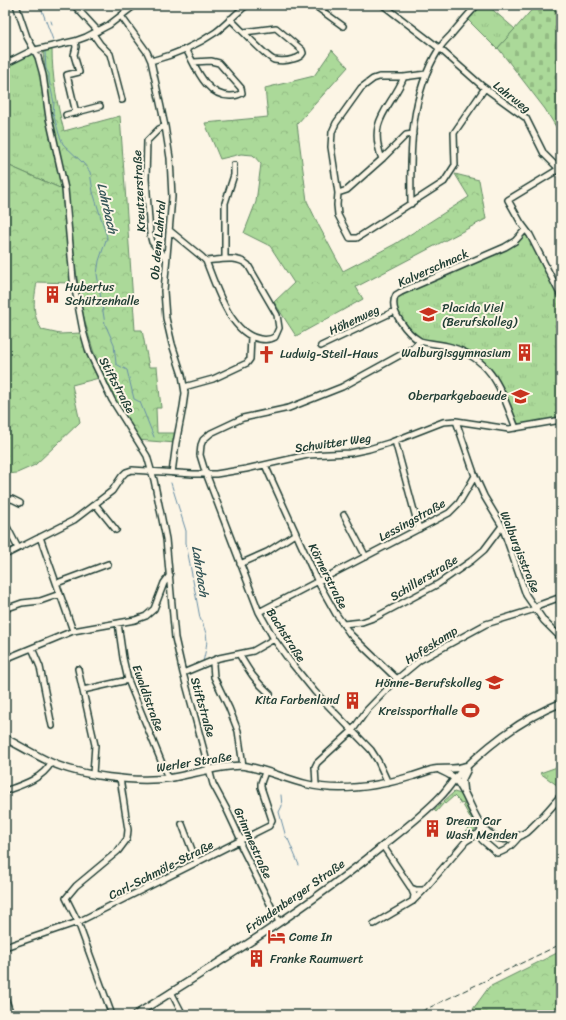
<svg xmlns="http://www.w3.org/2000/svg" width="566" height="1020" font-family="Sriracha,sans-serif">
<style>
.grass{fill:url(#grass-tufts);stroke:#658b66}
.forest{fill:url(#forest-crowns);stroke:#658b66}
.cemetery{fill:url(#cemetery-stones);stroke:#658b66}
.pitch{fill:#abd999;stroke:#658b66}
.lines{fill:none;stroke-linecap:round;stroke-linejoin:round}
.stream{stroke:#688fa6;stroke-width:1}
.minor-casing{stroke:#1f3d34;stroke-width:8}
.major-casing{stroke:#1f3d34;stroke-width:9}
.minor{stroke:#fcf5e5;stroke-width:5}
.major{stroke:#fcf5e5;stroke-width:6}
.rail{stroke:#1f3d34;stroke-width:1;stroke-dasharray:6 3;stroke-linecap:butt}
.labels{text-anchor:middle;stroke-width:4;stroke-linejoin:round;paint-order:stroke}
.street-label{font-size:12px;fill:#1f3d34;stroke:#fcf5e5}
.poi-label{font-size:12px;fill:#1f3d34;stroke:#fcf5e5;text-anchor:start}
.water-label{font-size:13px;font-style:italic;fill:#37585a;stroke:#fcf5e5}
</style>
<defs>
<pattern id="grass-tufts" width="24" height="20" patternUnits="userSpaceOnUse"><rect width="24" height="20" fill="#abd999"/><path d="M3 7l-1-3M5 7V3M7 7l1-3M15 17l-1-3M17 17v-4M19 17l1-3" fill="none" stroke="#93bb84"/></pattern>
<pattern id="forest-crowns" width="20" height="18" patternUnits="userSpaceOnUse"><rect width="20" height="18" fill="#abd999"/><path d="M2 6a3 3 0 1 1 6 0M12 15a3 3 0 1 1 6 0" fill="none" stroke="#93bb84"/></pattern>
<pattern id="cemetery-stones" width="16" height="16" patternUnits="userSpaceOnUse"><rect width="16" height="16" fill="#abd999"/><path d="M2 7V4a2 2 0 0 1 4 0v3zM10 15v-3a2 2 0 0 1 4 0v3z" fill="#93bb84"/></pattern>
</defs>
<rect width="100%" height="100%" fill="#fcf5e5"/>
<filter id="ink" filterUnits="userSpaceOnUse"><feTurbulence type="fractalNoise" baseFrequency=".025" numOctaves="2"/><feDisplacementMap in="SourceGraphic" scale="8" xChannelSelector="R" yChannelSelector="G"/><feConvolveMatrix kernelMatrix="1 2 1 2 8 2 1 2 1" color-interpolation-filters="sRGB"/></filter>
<g filter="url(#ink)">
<path class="grass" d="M481,5H487L515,29L497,49L468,20Z
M31,51C44,71 42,96 47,119C51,143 57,166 62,189L5,164V59Z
M526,234L561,301V417L518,425C508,401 499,371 477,355C468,349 456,345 446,343C437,340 427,342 419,337C407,331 399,315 395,303L400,295L513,246Z
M557,767L561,774V788L540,773Z
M454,792L461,794L465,803L460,804V802L454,796L445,804L444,803L436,812L434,810Z
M465,804L476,827L475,830L464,839L461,836L472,825L470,823L472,821L463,805Z"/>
<path class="forest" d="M52,49C52,76 57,105 64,131L120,116L135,330H142L149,367H157L161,408H156L157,433H178L176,443L137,440L102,379L87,330L80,301L76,270L67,188L51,118L43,53L45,50Z
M332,50L348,67L297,124L307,201L319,226L343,271L395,244L469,197L455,174L479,180L486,219L356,287L363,299L296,336L274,302L294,283L270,246L244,233L256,202L261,164L253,155L241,154L220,159L205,123L268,117L265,88L314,76Z
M5,164L62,189L71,283L37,282C34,300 31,313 42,330L60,334L81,333L86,353L99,378L72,385L80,422L35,465L17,473L5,474Z
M561,951V1015H476L473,1009L489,987Z"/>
<path class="cemetery" d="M536,5H561V135L545,109L498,48Z"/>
<path class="pitch" d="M478,302H502V313H477Z"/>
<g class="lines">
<path class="stream" d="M40,5L53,40
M51,21L52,24
M45,52L46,69L49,74V80L54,103L53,113L59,134L63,144L83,163L90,172L93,192L107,237L99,261L97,274L105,324L114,344L116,364L127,370L134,399L140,402L154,437
M171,483L186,531V543L200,618C209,638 208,640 203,662
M281,795L282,806L279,812L286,837L288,839L299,865"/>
<defs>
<path id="minor" d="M16,5L27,37L38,57L43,75L49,118L65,189L73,279L83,331L89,352L112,400L147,456L154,480L166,539L175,638L183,673L213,784L227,810L241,840V846L279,922
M74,5L98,31
M314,5L343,26
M383,5L439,48L482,86L526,118L544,154L561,171
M121,16L147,52L151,61L165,126L170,158L172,197L164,291L166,318L172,344L182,375L185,393L183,407L176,443L172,473
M230,19C239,27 266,57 274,60C280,61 287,61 293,59C298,58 301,57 303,53L302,50L276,28L244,32
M93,34L100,44L110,54L122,100
M75,41L76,47L74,55L79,72L67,75L76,113
M186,49C196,67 206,97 231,96C235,96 239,95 242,93L241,88L219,63L211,61L193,62
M151,61C174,55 196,46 216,32C227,24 236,13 247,5
M5,64L31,51L75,41L86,37L109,25L135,5
M426,74L404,77H379L373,79L361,88L336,123L332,132L331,147L338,193L337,205L338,215L350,238H357L444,182L455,165L454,133L485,88
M66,115L100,106
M165,126L159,129L147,141L146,179L150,234L152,242L156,247L166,258
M382,159C367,119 390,110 404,77
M559,169L508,200L521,223L530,235L561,296
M338,193L347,190L382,159L406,135L413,134
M411,204C410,152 410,95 439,49C442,44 447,39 451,35C459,25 468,15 477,5
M169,230L202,257L206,261C216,286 230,334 260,339C266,340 270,340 275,337L279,328L277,315L248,265C237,255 219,260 206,261
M225,259V203L234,175V165
M420,341C408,334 387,310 396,295L401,292L505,247L515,241L525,230
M321,346L395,311
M184,387L213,379L247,363L250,359L251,336
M456,421L475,476L484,496L502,526L526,595L544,621L561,638
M395,441L419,529
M265,465L318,582L336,614L350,634L397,679
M5,500L12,499L20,503
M95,504L116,530
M344,515L366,557
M5,523L18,548
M40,537L73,631
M5,555L74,520L112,491L122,476L126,472L132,470L193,474H216L246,469L308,455L350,453L369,449L389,443L443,422L456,421L509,429L561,420
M240,564L267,552L295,534
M57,583L108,564
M5,609L22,603L40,601L60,594
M259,612L449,513L459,503L475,476
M118,623L123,658L128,680L168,778
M343,624L362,622L376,617L438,584L471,561L484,550L502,526
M32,648L40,667L52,726
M239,654C249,671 255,681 270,694
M5,659L73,631L135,620L146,616L154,609L164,583L170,575
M215,660L213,664L214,677L229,708L238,731L243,766
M78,669L95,745L93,774
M183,673L219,658L253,651L274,639
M83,690L128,680
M388,783L378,761L371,750L315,692L289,660L274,639L259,612L204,468L200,455L201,445L203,440L211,433L243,418L289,408L342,387L413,348L420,341C431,344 441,344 451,347C494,360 501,391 516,428
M316,785L315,767L317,763L352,731L367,710L397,679L420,660L486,624L535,609L539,605L561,597
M5,791C22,785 42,779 51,763
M182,824L197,863
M479,833L482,840L497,853C506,852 513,844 519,837
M383,846L411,888L414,895L413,901
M411,888L416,890H424L466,841L479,833L482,827
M374,924L413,901L424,890
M5,947L78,922L269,826L272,820L261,787V783L265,772
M171,992L183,1015
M5,997L11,1015
M112,1015L78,922L66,898L76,886L118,851L127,839L128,830L120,778"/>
<path id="major" d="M5,738C20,746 35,755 50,762C80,776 137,783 170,778C191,775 224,764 244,766C264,769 286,779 306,784C341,793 379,786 413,776C419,774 425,772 431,770C443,767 454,771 466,766
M440,770C446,773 452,775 456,780C472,798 475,837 504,839C513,839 520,837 527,832C540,821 550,808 561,796
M463,789L462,780L467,770
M135,1015C220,962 306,909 384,845C403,830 424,814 441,796C448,789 453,780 460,773C489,744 523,718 561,703"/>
</defs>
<use href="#minor" class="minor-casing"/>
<use href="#major" class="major-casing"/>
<use href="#minor" class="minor"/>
<use href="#major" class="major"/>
<path class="rail" d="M414,1015L561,944"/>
</g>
</g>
<defs>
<symbol id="building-bare" viewBox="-9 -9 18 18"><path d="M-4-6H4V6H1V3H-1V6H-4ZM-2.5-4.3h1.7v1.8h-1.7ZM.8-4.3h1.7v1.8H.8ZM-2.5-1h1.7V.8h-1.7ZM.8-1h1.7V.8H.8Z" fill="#c8321e" stroke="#fcf5e5" stroke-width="2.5" paint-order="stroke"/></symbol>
<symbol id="school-bare" viewBox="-9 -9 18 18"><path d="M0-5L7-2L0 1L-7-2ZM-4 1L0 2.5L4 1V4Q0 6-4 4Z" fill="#c8321e" stroke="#fcf5e5" stroke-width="2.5" paint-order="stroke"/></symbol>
<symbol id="church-bare" viewBox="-9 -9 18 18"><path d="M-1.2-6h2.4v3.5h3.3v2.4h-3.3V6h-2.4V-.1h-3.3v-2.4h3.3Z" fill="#c8321e" stroke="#fcf5e5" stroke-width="2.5" paint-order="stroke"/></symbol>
<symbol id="stadium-bare" viewBox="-9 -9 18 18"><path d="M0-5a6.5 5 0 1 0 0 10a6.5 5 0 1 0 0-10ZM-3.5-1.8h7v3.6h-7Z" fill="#c8321e" stroke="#fcf5e5" stroke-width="2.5" paint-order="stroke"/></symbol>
<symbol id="hotel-bare" viewBox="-9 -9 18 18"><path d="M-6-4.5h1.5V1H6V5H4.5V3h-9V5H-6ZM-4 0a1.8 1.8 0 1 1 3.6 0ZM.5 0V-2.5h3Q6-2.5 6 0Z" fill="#c8321e" stroke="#fcf5e5" stroke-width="2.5" paint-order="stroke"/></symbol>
</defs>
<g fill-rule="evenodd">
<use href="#building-bare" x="40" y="282" width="25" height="25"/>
<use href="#school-bare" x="416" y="302" width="25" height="25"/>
<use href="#building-bare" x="512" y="340" width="25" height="25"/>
<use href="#church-bare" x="254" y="342" width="25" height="25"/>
<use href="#school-bare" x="508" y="384" width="25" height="25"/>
<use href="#school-bare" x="482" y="670" width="25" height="25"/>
<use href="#building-bare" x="340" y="688" width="25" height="25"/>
<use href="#stadium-bare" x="458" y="698" width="25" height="25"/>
<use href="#building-bare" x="420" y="816" width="25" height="25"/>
<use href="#hotel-bare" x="264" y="924" width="25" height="25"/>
<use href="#building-bare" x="244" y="946" width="25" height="25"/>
</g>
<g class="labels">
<g class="street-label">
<text transform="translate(512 97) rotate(38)" y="4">Lahrweg</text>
<text transform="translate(139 191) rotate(-93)" y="4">Kreutzerstraße</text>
<text transform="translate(158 240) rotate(-85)" y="4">Ob dem Lahrtal</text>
<text transform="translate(433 268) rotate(-24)" y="4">Kalverschnack</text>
<text transform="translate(354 320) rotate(-25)" y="4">Höhenweg</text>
<text transform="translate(117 385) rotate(62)" y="4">Stiftstraße</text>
<text transform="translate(333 443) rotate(-8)" y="4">Schwitter Weg</text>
<text transform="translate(412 520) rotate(-29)" y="4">Lessingstraße</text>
<text transform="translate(520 552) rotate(68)" y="4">Walburgisstraße</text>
<text transform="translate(328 576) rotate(63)" y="4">Körnerstraße</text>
<text transform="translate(424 578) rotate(-31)" y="4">Schillerstraße</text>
<text transform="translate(286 635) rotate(57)" y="4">Bachstraße</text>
<text transform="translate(431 645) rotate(-32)" y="4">Hofeskamp</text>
<text transform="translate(148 698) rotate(70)" y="4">Ewaldistraße</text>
<text transform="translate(203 707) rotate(74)" y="4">Stiftstraße</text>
<text transform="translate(194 762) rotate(-9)" y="4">Werler Straße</text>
<text transform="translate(253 843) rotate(66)" y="4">Grimmestraße</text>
<text transform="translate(161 870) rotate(-27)" y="4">Carl-Schmöle-Straße</text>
<text transform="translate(295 896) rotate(-35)" y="4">Fröndenberger Straße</text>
</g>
<g class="poi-label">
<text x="65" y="291">Hubertus<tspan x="65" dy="14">Schützenhalle</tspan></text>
<text x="442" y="312">Placida Viel<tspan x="442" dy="14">(Berufskolleg)</tspan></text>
<text x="511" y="357" text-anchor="end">Walburgisgymnasium</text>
<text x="280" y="358">Ludwig-Steil-Haus</text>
<text x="507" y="400" text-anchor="end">Oberparkgebaeude</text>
<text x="482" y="687" text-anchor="end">Hönne-Berufskolleg</text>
<text x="339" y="704" text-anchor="end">Kita Farbenland</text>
<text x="458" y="715" text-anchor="end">Kreissporthalle</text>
<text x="446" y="825">Dream Car<tspan x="446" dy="14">Wash Menden</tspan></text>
<text x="289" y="941">Come In</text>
<text x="270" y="963">Franke Raumwert</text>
</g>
<g class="water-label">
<text transform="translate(108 208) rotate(77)" y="5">Lahrbach</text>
<text transform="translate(201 571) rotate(81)" y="5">Lahrbach</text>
</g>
</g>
<rect width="566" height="1020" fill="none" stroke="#fcf5e5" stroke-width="20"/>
<rect x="10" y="10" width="546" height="1000" fill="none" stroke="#1f3d34" stroke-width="1.5" filter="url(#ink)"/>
</svg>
